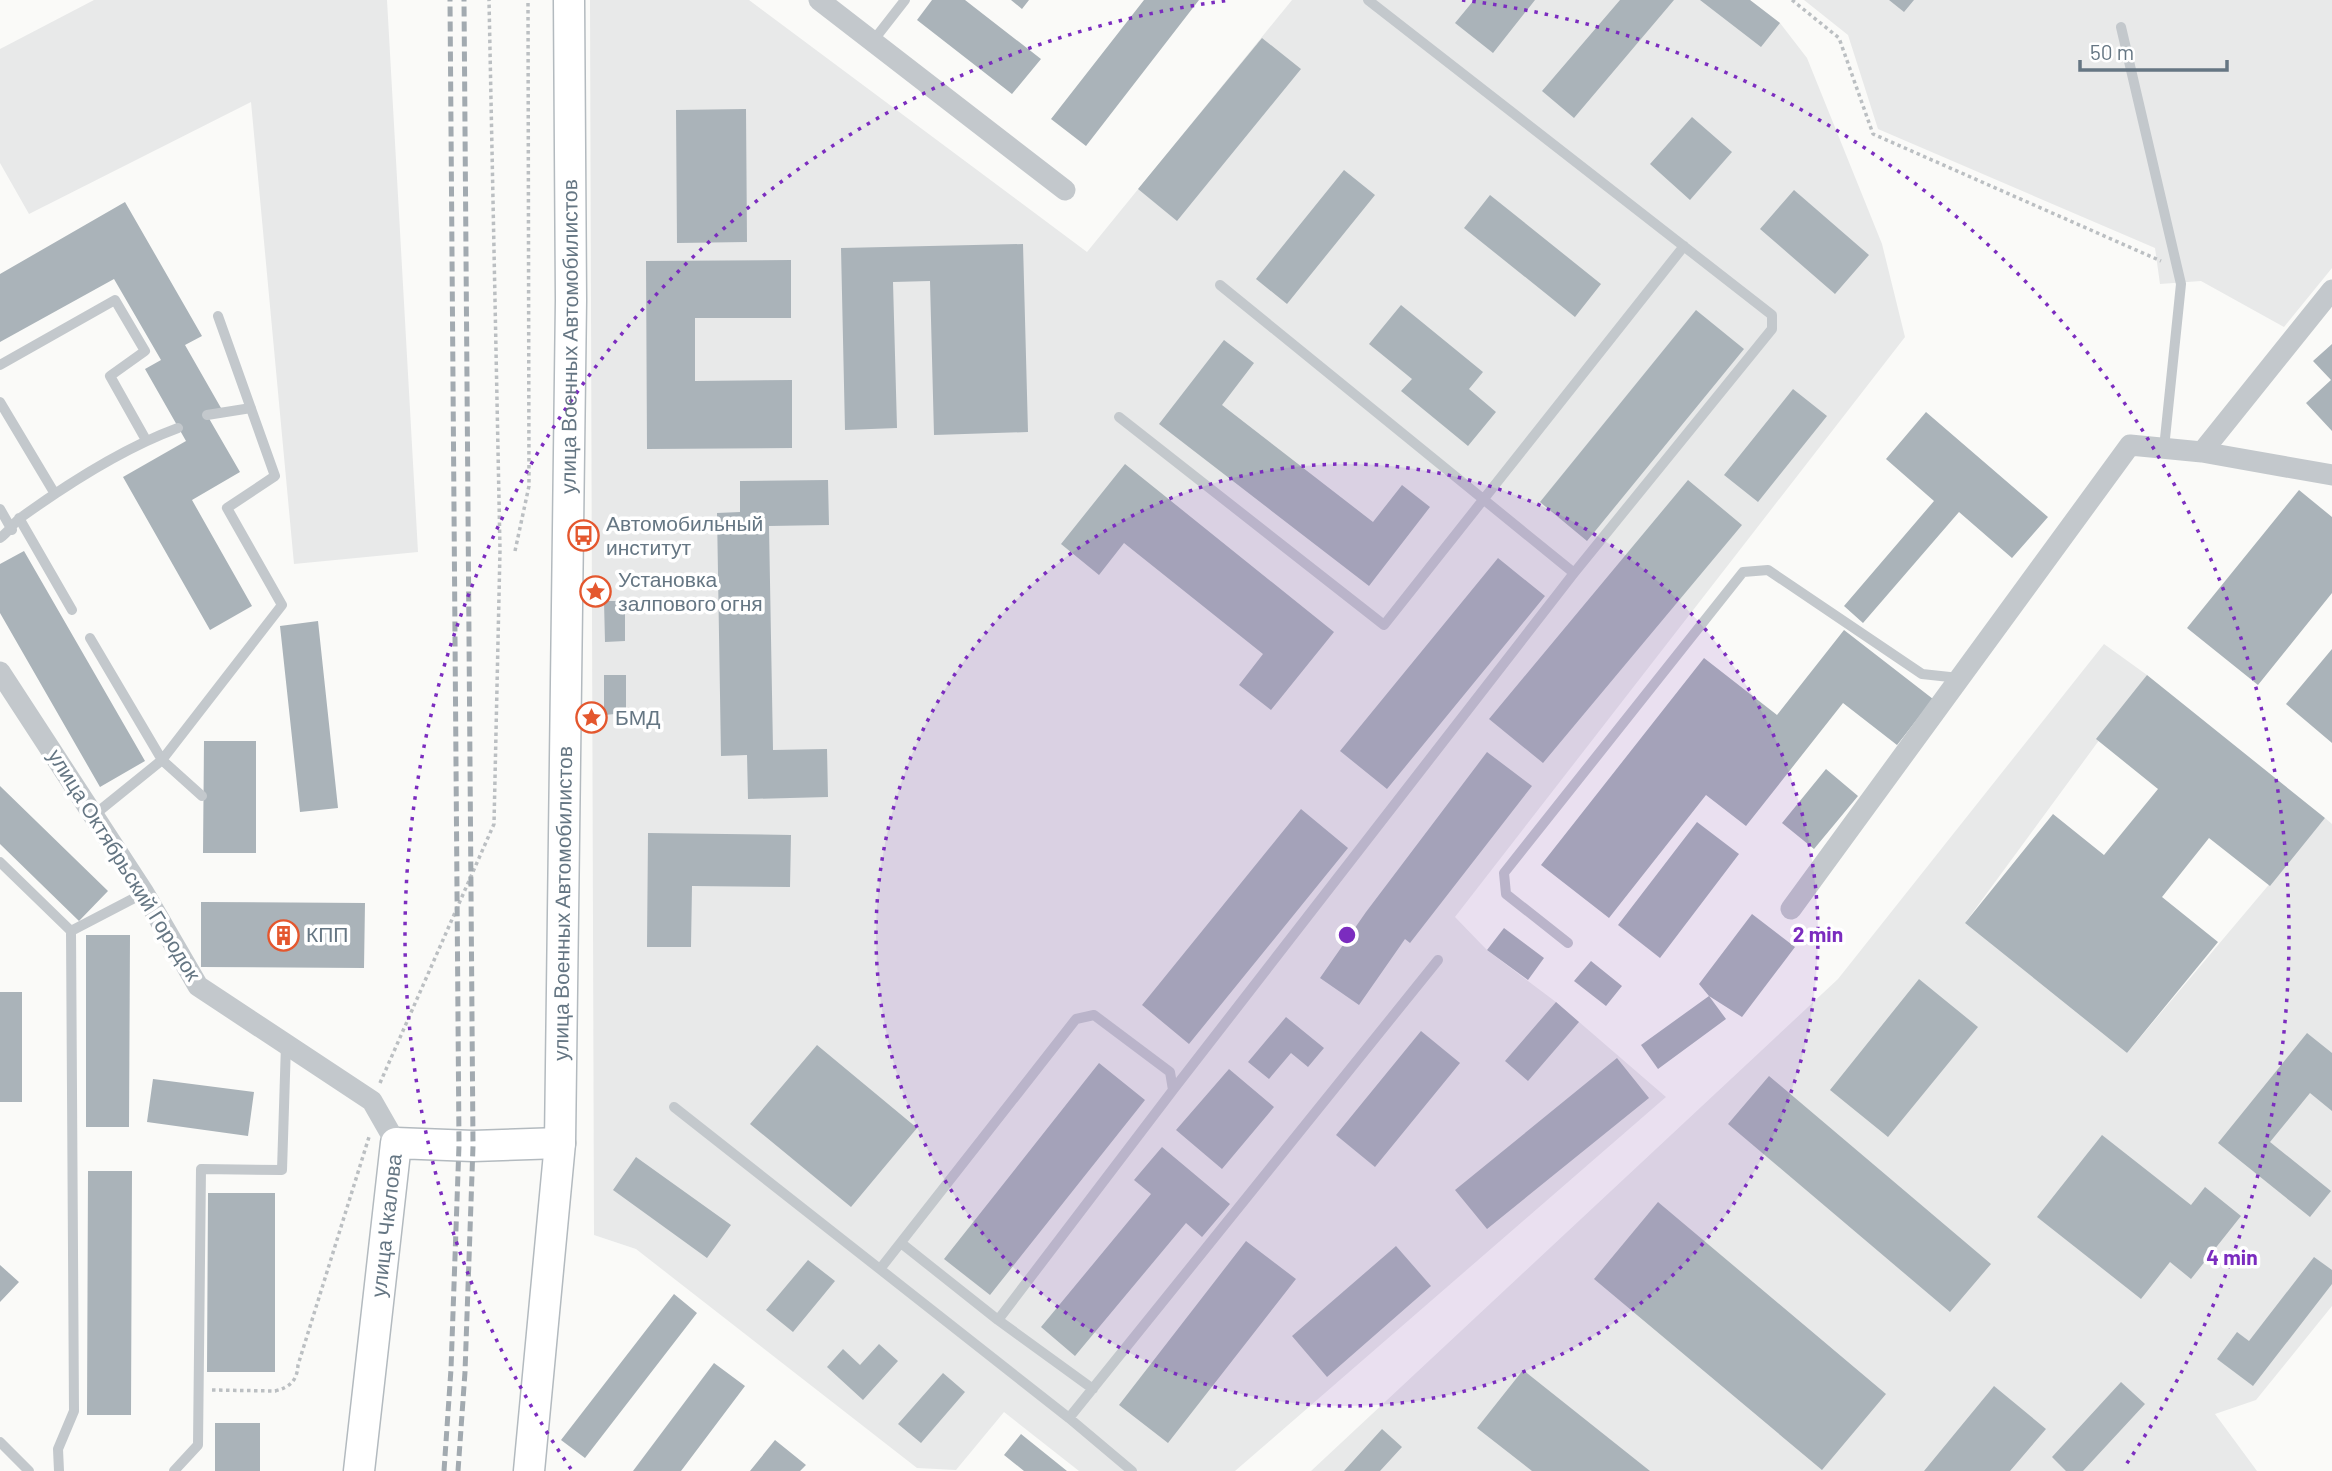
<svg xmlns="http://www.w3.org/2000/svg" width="2332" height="1471" font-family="Barlow,sans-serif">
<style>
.built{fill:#e8e9e9}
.building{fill:#aab3b9}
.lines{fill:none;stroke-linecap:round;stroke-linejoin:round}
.secondary-casing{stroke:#b3babf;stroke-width:33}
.path{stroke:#bbbfc2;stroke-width:3.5;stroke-dasharray:3.5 3.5;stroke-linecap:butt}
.lane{stroke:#c3c8cc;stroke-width:10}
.street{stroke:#c3c8cc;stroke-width:21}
.secondary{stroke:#fff;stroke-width:30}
.rail{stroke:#a2aab0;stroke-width:5;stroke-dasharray:10 5;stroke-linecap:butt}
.ring{fill:none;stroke:#7b2cbf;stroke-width:3.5;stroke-dasharray:3.5 7}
.labels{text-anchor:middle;stroke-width:7;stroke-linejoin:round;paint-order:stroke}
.street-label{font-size:21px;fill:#657683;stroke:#fff}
.poi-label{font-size:21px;fill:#657683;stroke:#fff;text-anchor:start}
.centre{fill:#7b2cbf;stroke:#fff;stroke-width:3.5}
.ring-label{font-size:21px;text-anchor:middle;font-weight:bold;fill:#7b2cbf;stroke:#fff;stroke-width:7;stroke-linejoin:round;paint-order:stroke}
</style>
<rect width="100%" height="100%" fill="#fafaf8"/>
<path class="built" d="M94,0H387L418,552L294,564L251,102L29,214L0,163V49Z
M590,0H749L1087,252L1292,0H1750L1780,23L1807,58L1882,244L1905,337L1455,917L1487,950L1556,1002L1666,1097L1235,1471H1079L1004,1412L956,1470L917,1468L636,1249L594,1235Z
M1804,0H2332V268L2284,327L2201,281L2160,284L2155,248L1878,129L1848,35Z
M2104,644L2147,675L1965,923L2127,1053L2325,818L2332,824V1306L2256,1400L2215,1414L2257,1471H1311L1838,979Z"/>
<path class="building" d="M932,0H965L1041,59L1012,94L917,20Z
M1011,0H1029L1022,9Z
M1144,0H1199L1086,146L1051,119Z
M1474,0H1535L1493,53L1455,23Z
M1620,0H1674L1574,118L1542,91Z
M1700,0H1750L1780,23L1761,47Z
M1889,0H1914L1904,12Z
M1262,38L1301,69L1177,221L1138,189Z
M746,109L747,242L677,243L676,110Z
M1692,117L1732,152L1690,200L1650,164Z
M1344,170L1375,195L1287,304L1256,279Z
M1794,190L1869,255L1835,294L1760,229Z
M1490,195L1601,284L1575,317L1464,228Z
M125,202L202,336L185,345L221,408L207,415L240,472L192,500L252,606L210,630L123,477L186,441L145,369L161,360L114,279L0,342V274Z
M1023,244L1028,432L934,435L930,281L893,282L897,428L845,430L841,248Z
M791,260V318H695V381L792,380V448L647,449L646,261Z
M1401,305L1483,372L1469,389L1496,412L1468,446L1401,391L1412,379L1369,344Z
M1696,310L1744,349L1587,541L1540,502Z
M1224,340L1254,363L1222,405L1373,522L1402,485L1430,507L1369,586L1159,424Z
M2332,344V431L2306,403L2331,380L2313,361Z
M1793,389L1827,416L1758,502L1724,475Z
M1926,412L2048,517L2012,558L1959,512L1863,623L1844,606L1934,501L1886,459Z
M1125,464L1334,632L1271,710L1239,685L1263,654L1124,543L1099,575L1061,544Z
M828,480L829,525L769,526L773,750L827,749L828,797L748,799L747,755L721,756L717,513L740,512V481Z
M1688,480L1742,525L1543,763L1489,719Z
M2299,490L2332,517V593L2258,685L2187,628Z
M24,551L145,761L100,787L0,613V564Z
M1498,558L1545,596L1387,789L1340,751Z
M604,601H625V641L605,642Z
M318,621L338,808L300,812L280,626Z
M1844,630L1933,699L1897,745L1843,703L1746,826L1706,795L1609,918L1541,865L1704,658L1777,715Z
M2332,649V743L2286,704Z
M604,675H626V713L604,715Z
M2147,675L2325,818L2270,886L2209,838L2162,897L2218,942L2127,1053L1965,923L2053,814L2104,855L2158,789L2096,739Z
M204,741H256V853H203Z
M1487,752L1532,786L1410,943L1405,939L1359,1005L1320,978L1366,912Z
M1826,769L1858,796L1814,849L1782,823Z
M0,786L108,891L79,921L0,844Z
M1301,809L1348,848L1189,1044L1142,1005Z
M1697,822L1739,854L1660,958L1618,925Z
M648,833L791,835L790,887L692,886L691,947H647Z
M201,902L365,903L364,968L201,967Z
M1752,914L1795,947L1742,1017L1709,996L1699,984Z
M1504,928L1544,958L1528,980L1487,950Z
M86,935H130L129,1127H86Z
M1591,961L1622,986L1606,1006L1574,981Z
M1919,979L1978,1027L1888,1137L1830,1090Z
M0,992H22V1102H0Z
M1709,996L1726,1019L1658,1069L1641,1045Z
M1556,1002L1579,1022L1528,1081L1505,1061Z
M1286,1017L1324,1048L1308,1067L1291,1053L1269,1079L1248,1062Z
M1421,1031L1460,1063L1375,1167L1336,1135Z
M2307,1033L2332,1053V1111L2310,1093L2270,1142L2331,1191L2310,1217L2218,1143Z
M817,1045L917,1128L851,1207L750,1124Z
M1617,1058L1649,1098L1487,1229L1455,1190Z
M1099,1063L1145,1100L990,1295L944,1259Z
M1229,1069L1274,1107L1222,1169L1176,1130Z
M1769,1076L1991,1264L1950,1312L1728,1124Z
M153,1079L254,1092L248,1136L147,1122Z
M2102,1135L2191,1205L2205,1187L2241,1216L2191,1279L2170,1262L2141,1299L2037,1217Z
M1162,1147L1230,1204L1202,1237L1186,1223L1075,1356L1041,1327L1151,1194L1134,1180Z
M636,1157L731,1225L707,1258L613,1190Z
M88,1171H132L131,1415H87Z
M208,1193H275V1372H207Z
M1658,1202L1886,1394L1822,1470L1594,1279Z
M1246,1241L1296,1279L1168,1443L1119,1405Z
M1396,1246L1431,1286L1327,1377L1292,1336Z
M2314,1257L2332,1270V1284L2253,1386L2217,1359L2237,1332L2249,1341Z
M808,1260L835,1281L793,1332L766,1310Z
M0,1265L19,1282L0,1302Z
M674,1294L697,1313L585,1458L561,1440Z
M879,1344L898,1361L863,1400L827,1367L843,1349L860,1365Z
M714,1363L745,1386L681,1471H633Z
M1523,1370L1650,1471H1532L1477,1428Z
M943,1373L965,1392L921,1443L898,1424Z
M2121,1382L2145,1404L2083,1471H2066L2052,1457Z
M1994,1386L2046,1429L2010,1471H1924Z
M215,1423H260V1471H215Z
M1382,1429L1402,1447L1380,1471H1344Z
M1021,1434L1067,1471H1024L1004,1455Z
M775,1440L806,1465L800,1471H750Z"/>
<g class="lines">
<defs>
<g id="secondary">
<path id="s1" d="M359,1471L396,1143L473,1146L560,1143"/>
<path id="s2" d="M529,1471L560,1143L571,300L569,0"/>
</g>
</defs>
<use href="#secondary" class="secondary-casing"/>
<path class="path" d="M1792,0L1839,38L1873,134L2161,261
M515,551L529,486L528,0
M380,1083L494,824L500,550L489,0
M212,1390L275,1391C290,1387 297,1381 298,1365L369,1137"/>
<path class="lane" d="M2121,27L2181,284L2164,448
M873,41L905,0
M1220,285L1574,573
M0,365L115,300L145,351L110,376L146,440
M0,402L55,494
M207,415L251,408
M1119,417L1384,625L1684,246
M0,509L12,530
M19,518L72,610
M0,538C11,530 14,521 23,516C69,483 126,447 178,428
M90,638L162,760L202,796
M94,815L162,760L282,605L227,508L275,476L218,316
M0,862L71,931L144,893
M1568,943L1506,894L1504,873L1743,572L1768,570L1922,674L1959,678
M1173,1090L1574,573L1772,329V315L1368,0
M674,1107L1069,1418L1132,1471
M901,1243L998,1320
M880,1269L1076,1019L1094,1015L1170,1072L1173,1090L998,1320L1093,1389
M1069,1418L1438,960
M0,1442L29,1471
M59,1471L58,1449L74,1411L71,931
M174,1471L198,1445L201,1169L282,1170L286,1044"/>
<path class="street" d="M819,0L1065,190
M2332,290L2202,452L2332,475
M0,672L144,893L198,986L372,1101L396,1143
M1791,909L2130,445L2202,452"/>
<use href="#secondary" class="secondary"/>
<path class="rail" d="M444,1471L451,1369L459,1145L450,0
M458,1471L465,1372L473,1146L464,0"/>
</g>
<circle cx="1347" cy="935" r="471" fill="#7b2cbf" fill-opacity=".12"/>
<g class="ring">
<circle cx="1347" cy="935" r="471"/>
<path d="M571 1469A942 942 0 0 1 1232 0M1462 0A942 942 0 0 1 2123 1469"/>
</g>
<defs>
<symbol id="bus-ring" viewBox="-11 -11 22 22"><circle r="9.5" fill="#fff" stroke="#e4572e" stroke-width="1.5"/><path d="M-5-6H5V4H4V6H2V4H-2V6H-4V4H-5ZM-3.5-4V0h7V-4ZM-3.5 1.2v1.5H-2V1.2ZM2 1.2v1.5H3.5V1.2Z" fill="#e4572e"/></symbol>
<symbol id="sight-ring" viewBox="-11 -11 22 22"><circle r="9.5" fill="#fff" stroke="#e4572e" stroke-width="1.5"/><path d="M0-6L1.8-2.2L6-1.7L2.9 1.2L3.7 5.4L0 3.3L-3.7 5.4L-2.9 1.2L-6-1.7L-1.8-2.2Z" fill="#e4572e"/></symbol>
<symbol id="building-ring" viewBox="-11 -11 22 22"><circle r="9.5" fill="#fff" stroke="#e4572e" stroke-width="1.5"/><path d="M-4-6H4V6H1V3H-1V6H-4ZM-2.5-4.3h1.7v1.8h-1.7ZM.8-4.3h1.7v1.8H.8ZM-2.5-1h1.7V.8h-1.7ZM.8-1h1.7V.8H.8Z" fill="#e4572e"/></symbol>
</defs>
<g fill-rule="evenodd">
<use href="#bus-ring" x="566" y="518" width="35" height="35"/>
<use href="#sight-ring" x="578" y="574" width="35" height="35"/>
<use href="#sight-ring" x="574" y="700" width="35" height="35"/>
<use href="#building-ring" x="266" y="918" width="35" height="35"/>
</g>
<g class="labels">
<g class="street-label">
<text dy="7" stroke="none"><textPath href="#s2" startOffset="1136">улица Военных Автомобилистов</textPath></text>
<text transform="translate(124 865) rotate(58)" y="7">улица Октябрьский Городок</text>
<text dy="7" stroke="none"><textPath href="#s2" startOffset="569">улица Военных Автомобилистов</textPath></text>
<text dy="7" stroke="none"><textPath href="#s1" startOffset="247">улица Чкалова</textPath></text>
</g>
<g class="poi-label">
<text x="606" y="531">Автомобильный<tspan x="606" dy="24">институт</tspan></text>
<text x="618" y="587">Установка<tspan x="618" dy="24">залпового огня</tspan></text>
<text x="615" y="725">БМД</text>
<text x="306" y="942">КПП</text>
</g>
</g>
<circle cx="1347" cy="935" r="10" class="centre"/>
<g class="ring-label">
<text x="1818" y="942">2 min</text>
<text x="2232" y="1265">4 min</text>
</g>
<path d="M2080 60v10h147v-10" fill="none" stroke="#657683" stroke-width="3.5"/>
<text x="2090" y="60" font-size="21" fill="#657683" stroke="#ffffff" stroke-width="5" paint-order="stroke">50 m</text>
</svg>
